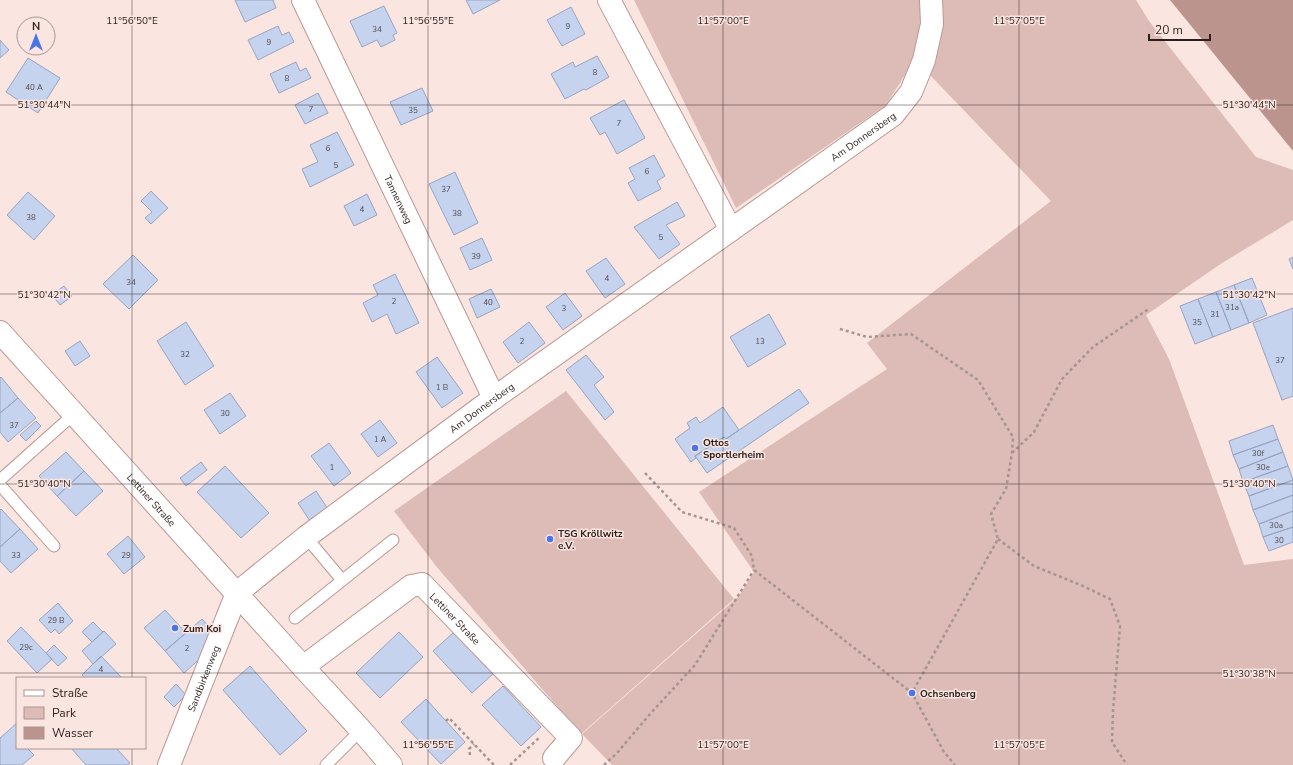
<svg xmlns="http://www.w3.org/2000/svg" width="1293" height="765" font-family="'Nunito Sans',sans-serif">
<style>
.green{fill:#ddbbb6}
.water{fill:#bc948e}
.building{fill:#c6d3ef;stroke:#98a4bf}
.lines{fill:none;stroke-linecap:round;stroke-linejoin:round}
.service-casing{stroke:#bb9893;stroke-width:13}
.minor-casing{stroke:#bb9893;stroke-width:24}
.path{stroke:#a69490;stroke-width:2.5;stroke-dasharray:3 3;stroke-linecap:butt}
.service{stroke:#fff;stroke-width:11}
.minor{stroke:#fff;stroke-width:22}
.ticks{fill:none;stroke:#2a1d1b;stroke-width:1;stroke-opacity:0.45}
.poi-dot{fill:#4975e7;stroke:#fbe5e1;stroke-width:1.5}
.labels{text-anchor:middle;stroke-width:3;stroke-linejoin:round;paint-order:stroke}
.number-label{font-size:8px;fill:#514a50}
.street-label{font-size:10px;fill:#2a1d1b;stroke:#fbe5e1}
.poi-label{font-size:10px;font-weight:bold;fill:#2a1d1b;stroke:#fbe5e1;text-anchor:start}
.ticks-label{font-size:10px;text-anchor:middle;fill:#2a1d1b;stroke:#fbe5e1;stroke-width:3;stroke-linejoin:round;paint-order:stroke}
</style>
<rect width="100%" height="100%" fill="#fbe5e1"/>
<path class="green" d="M634,0H921L925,10L920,52L885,106L736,208Z
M936,0H1136L1149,21L1256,157L1293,170V220L1222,263L1146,315L1169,359L1244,565L1293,559V765H612L582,734L739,596L754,572L699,492L887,369L867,343L1051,201L929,74Z
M566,391L734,599L581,734L436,566L394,511Z"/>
<path class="water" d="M1170,0H1293V151Z"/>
<path class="building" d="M235,0H273L276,8L245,22Z
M466,0H500L473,14Z
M384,6L397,33L393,35L395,40L381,47L377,40L362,47L350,21Z
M571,7L585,34L562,46L547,20Z
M278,26L282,35L289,32L294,42L258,60L248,40Z
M0,40L9,50L0,58Z
M597,56L609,77L586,90L584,89L565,99L551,74L573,62L575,67Z
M28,58L60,78L38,113L6,92Z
M296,62L300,71L306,68L311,78L279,93L270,74Z
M422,88L433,111L401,125L390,102Z
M318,93L328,113L305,124L295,105Z
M624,100L645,138L617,154L605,132L600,135L590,118Z
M337,132L354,165L310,187L302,169L318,162L310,145Z
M654,155L665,176L657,181L661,189L638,201L628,183L635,179L629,168Z
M455,172L478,223L454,235L429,184Z
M151,191L168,208L151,224L145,218L152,212L141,201Z
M28,192L55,216L34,240L7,215Z
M367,194L377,215L354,226L344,206Z
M677,202L685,216L666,225L680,244L659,259L634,227Z
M482,238L492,260L470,270L460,248Z
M133,255L158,280L129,309L103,284Z
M1293,257V269L1289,259Z
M606,258L625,284L605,298L586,271Z
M395,274L419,323L396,334L387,314L372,322L363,303L378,295L373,285Z
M1252,278L1267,315L1249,323L1234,285Z
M1234,285L1249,323L1231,330L1216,292Z
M64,286L72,296L60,305L52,295Z
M491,289L500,307L477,318L469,299Z
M1216,292L1231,330L1213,337L1198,299Z
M565,293L582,316L563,330L546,307Z
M1198,299L1213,337L1195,344L1180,306Z
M1293,308V396L1282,400L1253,323Z
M769,314L786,344L748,367L730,337Z
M186,322L214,366L185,385L157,341Z
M529,322L545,343L518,363L503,342Z
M80,341L90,356L75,366L65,351Z
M586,355L604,377L594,385L614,412L605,420L566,370Z
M437,357L463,393L442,408L416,372Z
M1,377L18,398L0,413V378Z
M799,389L809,403L707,473L695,456L724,437L726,439Z
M230,393L246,416L220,434L204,410Z
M18,398L36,418L8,442L0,432V413Z
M723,407L739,430L726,439L724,437L695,456L696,458L691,462L675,439L690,428L687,423L696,417L700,423Z
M380,420L397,443L378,457L361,434Z
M36,421L41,426L26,441L20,435Z
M1273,425L1278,439L1233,455L1229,441Z
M1278,439L1283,452L1239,469L1233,455Z
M329,443L351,473L334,486L311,456Z
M66,452L84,471L57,496L39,476Z
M1283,452L1288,466L1243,482L1239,469Z
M201,462L207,470L186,486L180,478Z
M225,466L269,513L241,538L197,492Z
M1288,466L1293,480L1249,496L1243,482Z
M84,471L103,491L76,516L57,496Z
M1293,480V495L1253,510L1249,496Z
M316,491L328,509L310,521L298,503Z
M1293,495V511L1259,524L1253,510Z
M1,509L20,529L0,547V510Z
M1293,511V527L1263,537L1259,524Z
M1293,527V542L1269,551L1263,537Z
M20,529L38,549L11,573L0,561V547Z
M128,536L145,557L124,574L107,554Z
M58,603L73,621L59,634L55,629L51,633L39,620Z
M165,610L186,633L165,651L144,628Z
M202,619L215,634L206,641L209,645L201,652L204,655L184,673L165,651Z
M93,622L103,632L92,642L82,632Z
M21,627L52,659L37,673L7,641Z
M104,631L116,644L93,664L82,651Z
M399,632L423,657L380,698L356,673Z
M454,632L493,674L472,693L433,651Z
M54,645L67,658L58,666L46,653Z
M101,656L122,678H85L82,675Z
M250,666L307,731L280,755L223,690Z
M176,684L186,695L174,707L164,697Z
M503,686L541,727L521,746L482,705Z
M426,699L465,742L441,764L401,722Z
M17,723V748H29L28,749L34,755L22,765H0V738Z
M71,748H116L130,763L128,765H86Z"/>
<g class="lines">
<defs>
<path id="service" d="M0,480L74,414
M0,485L54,546
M306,537L342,580
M295,618L393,540
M326,765L361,730"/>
<g id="minor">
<path id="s1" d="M303,0L494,398"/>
<path d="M609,0L731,230"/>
<path id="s2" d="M0,332L303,667L361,730L391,765"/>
<path id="s3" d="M303,667L411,586L422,584L571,738L554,758"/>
<path id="s4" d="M169,765L237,593L306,537L494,398L893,115L911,92L924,60L932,24L931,0"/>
</g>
</defs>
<use href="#service" class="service-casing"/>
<use href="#minor" class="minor-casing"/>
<path class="path" d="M840,329L867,337L911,334L978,380L1013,437L1012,453L1006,489L991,514L998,539L912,693
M1012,453L1034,432L1062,379L1093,347L1150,308
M645,473L682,512L734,528L752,556L754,570L912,693L944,752L955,765
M998,539L1034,566L1083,586L1110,599L1120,626L1113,712L1112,742L1127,765
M446,721L449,718L494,765
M470,755L469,749L474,744
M510,765L540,737
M604,765L617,753L650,714L695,665L754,570"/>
<use href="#service" class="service"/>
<use href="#minor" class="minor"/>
</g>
<path class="ticks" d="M132,0V678M428,0V765M723,0V765M1019,0V765M0,105H1293M0,294H1293M0,484H1293M0,673H1293M132,748V765"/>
<g class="poi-dot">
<circle cx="695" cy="448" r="4"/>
<circle cx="550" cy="539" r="4"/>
<circle cx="175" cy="628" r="4"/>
<circle cx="912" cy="693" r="4"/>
</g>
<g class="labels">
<g class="number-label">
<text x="568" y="29">9</text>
<text x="377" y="32">34</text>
<text x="269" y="45">9</text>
<text x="595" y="75">8</text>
<text x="287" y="81">8</text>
<text x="34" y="90">40 A</text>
<text x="311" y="112">7</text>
<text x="413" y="113">35</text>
<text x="619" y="126">7</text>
<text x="328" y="151">6</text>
<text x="336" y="168">5</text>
<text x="647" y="174">6</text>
<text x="446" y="192">37</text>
<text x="362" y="212">4</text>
<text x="457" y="216">38</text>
<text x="31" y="220">38</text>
<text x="661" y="240">5</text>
<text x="476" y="259">39</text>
<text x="607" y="281">4</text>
<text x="131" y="285">34</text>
<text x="394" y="304">2</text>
<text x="488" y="305">40</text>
<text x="1232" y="310">31a</text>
<text x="564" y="311">3</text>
<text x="1215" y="317">31</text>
<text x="1197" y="325">35</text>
<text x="522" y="344">2</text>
<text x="760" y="344">13</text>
<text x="185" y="357">32</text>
<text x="1280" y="363">37</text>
<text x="442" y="390">1 B</text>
<text x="225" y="416">30</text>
<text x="14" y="428">37</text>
<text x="380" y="442">1 A</text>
<text x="1258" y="456">30f</text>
<text x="332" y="470">1</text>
<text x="1263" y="470">30e</text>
<text x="1276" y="528">30a</text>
<text x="1279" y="543">30</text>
<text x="16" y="558">33</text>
<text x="126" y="558">29</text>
<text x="56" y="623">29 B</text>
<text x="26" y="650">29c</text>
<text x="187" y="651">2</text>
<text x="101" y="672">4</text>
</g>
<g class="street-label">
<text dy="4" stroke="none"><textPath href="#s4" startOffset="960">Am Donnersberg</textPath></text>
<text dy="4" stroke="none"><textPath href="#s1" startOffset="221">Tannenweg</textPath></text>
<text dy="4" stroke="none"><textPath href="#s4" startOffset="492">Am Donnersberg</textPath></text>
<text dy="4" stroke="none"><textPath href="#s2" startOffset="226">Lettiner Straße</textPath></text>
<text dy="4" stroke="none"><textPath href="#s3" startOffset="194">Lettiner Straße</textPath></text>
<text dy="4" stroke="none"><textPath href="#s4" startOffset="93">Sandbirkenweg</textPath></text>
</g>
<g class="poi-label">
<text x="703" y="446">Ottos<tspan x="703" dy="12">Sportlerheim</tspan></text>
<text x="558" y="537">TSG Kröllwitz<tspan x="558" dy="12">e.V.</tspan></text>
<text x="183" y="632">Zum Koi</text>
<text x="920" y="697">Ochsenberg</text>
</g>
</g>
<g class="ticks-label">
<text x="132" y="24">11°56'50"E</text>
<text x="428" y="24">11°56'55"E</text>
<text x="723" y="24">11°57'00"E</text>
<text x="1019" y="24">11°57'05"E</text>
<text x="44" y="108">51°30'44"N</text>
<text x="1249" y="108">51°30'44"N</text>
<text x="44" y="298">51°30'42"N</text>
<text x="1249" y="298">51°30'42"N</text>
<text x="44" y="487">51°30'40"N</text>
<text x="1249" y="487">51°30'40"N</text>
<text x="1249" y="677">51°30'38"N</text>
<text x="428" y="748">11°56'55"E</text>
<text x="723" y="748">11°57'00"E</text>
<text x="1019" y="748">11°57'05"E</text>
</g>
<rect x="16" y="677" width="130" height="72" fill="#fbe5e1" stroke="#a79592"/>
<rect x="24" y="690" width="20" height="6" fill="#ffffff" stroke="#a79592"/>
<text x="52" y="697" font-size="12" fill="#2a1d1b">Straße</text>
<rect x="24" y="707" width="20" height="12" fill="#ddbbb6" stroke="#a79592"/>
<text x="52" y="717" font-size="12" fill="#2a1d1b">Park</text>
<rect x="24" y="727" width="20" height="12" fill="#bc948e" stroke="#a79592"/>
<text x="52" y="737" font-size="12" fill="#2a1d1b">Wasser</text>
<g transform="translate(36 36)"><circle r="19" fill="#fbe5e1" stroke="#a79592"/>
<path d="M0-3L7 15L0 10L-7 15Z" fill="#4975e7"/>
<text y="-6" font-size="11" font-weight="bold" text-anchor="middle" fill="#2a1d1b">N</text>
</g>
<path d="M1149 34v6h61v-6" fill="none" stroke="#2a1d1b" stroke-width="2"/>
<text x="1155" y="34" font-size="12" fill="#2a1d1b" stroke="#fbe5e1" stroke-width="3" paint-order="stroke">20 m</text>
</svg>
